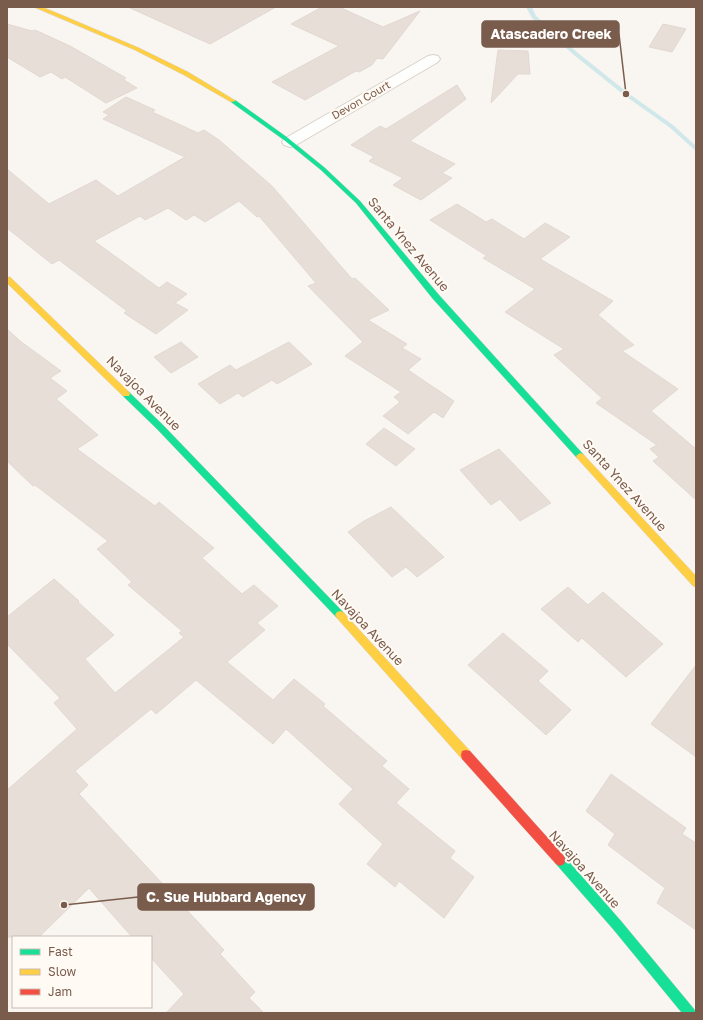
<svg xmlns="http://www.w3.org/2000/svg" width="703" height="1020" font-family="'Golos Text',sans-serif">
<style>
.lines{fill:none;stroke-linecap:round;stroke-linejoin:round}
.stream{fill:#d0e8ea;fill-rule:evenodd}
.building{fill:#e6ded7;stroke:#e2d8d2}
.street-casing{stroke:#d7d1cb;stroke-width:2}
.fast-casing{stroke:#d9d2cb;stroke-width:1}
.slow-casing{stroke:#d9d2cb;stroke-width:1}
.jam-casing{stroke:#d9d2cb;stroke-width:1}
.street{fill:#fefefd;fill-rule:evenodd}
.fast{fill:#16e098;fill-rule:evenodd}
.slow{fill:#ffcf43;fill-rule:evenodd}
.jam{fill:#f24e42;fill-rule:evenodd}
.labels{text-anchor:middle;stroke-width:4;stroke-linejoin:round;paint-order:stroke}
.far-street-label{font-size:11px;fill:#7a5c4d;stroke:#fffaf3}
.street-label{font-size:13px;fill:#7a5c4d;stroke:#fffaf3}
.leader{fill:none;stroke:#7a5c4d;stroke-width:1.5}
.callout-dot{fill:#7a5c4d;stroke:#fffaf3;stroke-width:1.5}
.callout{fill:#7a5c4d;stroke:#7a5c4d;stroke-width:1.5}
.callout-label{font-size:14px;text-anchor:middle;font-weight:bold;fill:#fff}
</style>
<rect width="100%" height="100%" fill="#f9f5f0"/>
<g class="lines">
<path class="stream" d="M526,7H532L536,16L578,53L628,93L673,125L696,146V151L669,127L624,95L574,55L532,18Z"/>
</g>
<path class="building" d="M128,7H276L210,44Z
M322,7H339L383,27L420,11L383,59L377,58L372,65L359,72L356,71L305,100L272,82L339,46L291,24Z
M7,24L32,31L35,30L70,46L126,78L124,80L137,88L106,103L65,77L62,79L51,72L40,77L7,57Z
M663,24L686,29L672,52L649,47Z
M498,50L528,51L530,74H518L491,103Z
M457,85L466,99L410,141L455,164L442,173L452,178L421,200L393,185L403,178L369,161L374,157L351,145L380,126L386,129Z
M126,97L155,110L152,112L198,133L204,130L219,140L272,186L352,279L355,278L389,310L368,320L407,344L402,348L421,359L408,370L454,401L443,418L434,412L408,434L383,416L400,402L394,397L401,392L345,356L363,342L308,286L316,283L259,216L257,217L239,201L205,222L194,215L186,220L168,208L145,220L140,216L94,241L159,288L167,282L187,294L175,303L188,310L156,334L124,313L127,311L59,260L52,264L7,228V169L49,204L96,180L118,196L185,157L103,119L109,115L103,112Z
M457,204L486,222L492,219L524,239L545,223L570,237L540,259L613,301L598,315L634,345L622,351L678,389L651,411L696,449V500L653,461L659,457L650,449L657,445L596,403L602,398L554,355L564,349L505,312L535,289L483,258L487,256L430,220Z
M7,329L20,341L61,371L50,378L67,391L56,399L98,435L77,449L155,506L159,502L214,548L202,558L242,594L254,585L278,606L257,623L265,630L227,662L273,700L294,679L325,704L323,706L387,761L382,766L409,789L396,803L455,851L450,858L474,877L444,918L399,881L395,887L367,864L383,844L339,804L353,789L286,729L273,744L196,680L156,714L151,709L75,771L88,785L79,794L224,950L220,954L255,992L249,998L264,1013H166L184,994L151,958V937H132L89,888L39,937H7V790L77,729L54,703L60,698L7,644V617L54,579L79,601L78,602L114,635L85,659L115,693L184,637L179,633L182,631L128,585L132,582L97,549L108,541L35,485L33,486L7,461Z
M181,342L198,357L171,373L154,357Z
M289,342L312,364L277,384L272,380L243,397L238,393L220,404L198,384L230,365L236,370Z
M384,428L415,449L396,466L366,444Z
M499,449L551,503L520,521L500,499L491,505L460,470Z
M391,507L444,557L417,577L406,567L392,577L348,532L364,521Z
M568,587L588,605L603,592L663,644L626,677L582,638L578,642L541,609Z
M503,633L548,671L538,681L571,710L546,735L468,665Z
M696,665V757L651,724Z
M611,774L686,828L682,834L696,843V930L657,903L665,888L608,845L615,834L586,811Z"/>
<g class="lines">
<defs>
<path id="street" d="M433,55L438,56L440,59L438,62L296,145L290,147L284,145L282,142L284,139L428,56Z"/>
<path id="fast" d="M231,100H235L288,138L325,168L360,201L439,295L583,454L584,456L583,458H577L433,299L356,203L321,170L284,140L231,102Z
M126,391L129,392L163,425L343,612L345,615L343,618L340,619L337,618L157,429L123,396L122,394L123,392Z
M560,854L564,856L621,921L694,1009L696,1013H682L613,929L556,864L554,860L556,856Z"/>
<path id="slow" d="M34,7H42L64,16L139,48L188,72L236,101L231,102L184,75L135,50Z
M7,277H10L129,392L130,394L129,396H123L7,283Z
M580,453L583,454L696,576V587L693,586L577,458L576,456Z
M340,611L343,612L470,751L471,755L470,759L466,760L462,759L337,618L335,615L337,612Z"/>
<path id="jam" d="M466,750L470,751L564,856L566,860L564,864L560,866L556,864L462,759L461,755L462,751Z"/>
</defs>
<use href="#street" class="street-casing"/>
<use href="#fast" class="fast-casing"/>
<use href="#slow" class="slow-casing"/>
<use href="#jam" class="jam-casing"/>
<use href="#street" class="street"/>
<use href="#fast" class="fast"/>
<use href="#slow" class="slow"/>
<use href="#jam" class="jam"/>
</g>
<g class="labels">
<g class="far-street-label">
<text transform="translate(361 100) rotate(-30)" y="4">Devon Court</text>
</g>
<g class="street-label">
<text transform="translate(409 244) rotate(50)" y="5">Santa Ynez Avenue</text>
<text transform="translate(144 393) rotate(45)" y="5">Navajoa Avenue</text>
<text transform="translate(625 485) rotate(48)" y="5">Santa Ynez Avenue</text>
<text transform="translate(368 627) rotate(47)" y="5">Navajoa Avenue</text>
<text transform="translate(585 869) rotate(48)" y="5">Navajoa Avenue</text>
</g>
</g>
<path class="leader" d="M626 94L619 34M64 905L138 897"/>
<g class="callout-dot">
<circle cx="626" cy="94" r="4"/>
<circle cx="64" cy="905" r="4"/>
</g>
<g class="callout">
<rect x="482" y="21" width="137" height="26" rx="4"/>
<rect x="138" y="884" width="176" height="26" rx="4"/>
</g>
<g class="callout-label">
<text x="551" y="39">Atascadero Creek</text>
<text x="226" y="902">C. Sue Hubbard Agency</text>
</g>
<rect width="703" height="1020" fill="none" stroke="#7a5c4d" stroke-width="16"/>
<rect x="12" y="936" width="140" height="72" fill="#fffaf3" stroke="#cabbb1"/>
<rect x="20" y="949" width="20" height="6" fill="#16e098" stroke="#cabbb1"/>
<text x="48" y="956" font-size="12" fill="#7a5c4d">Fast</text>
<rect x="20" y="969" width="20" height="6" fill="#ffcf43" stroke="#cabbb1"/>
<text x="48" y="976" font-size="12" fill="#7a5c4d">Slow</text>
<rect x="20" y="989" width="20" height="6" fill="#f24e42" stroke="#cabbb1"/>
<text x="48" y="996" font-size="12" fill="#7a5c4d">Jam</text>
</svg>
